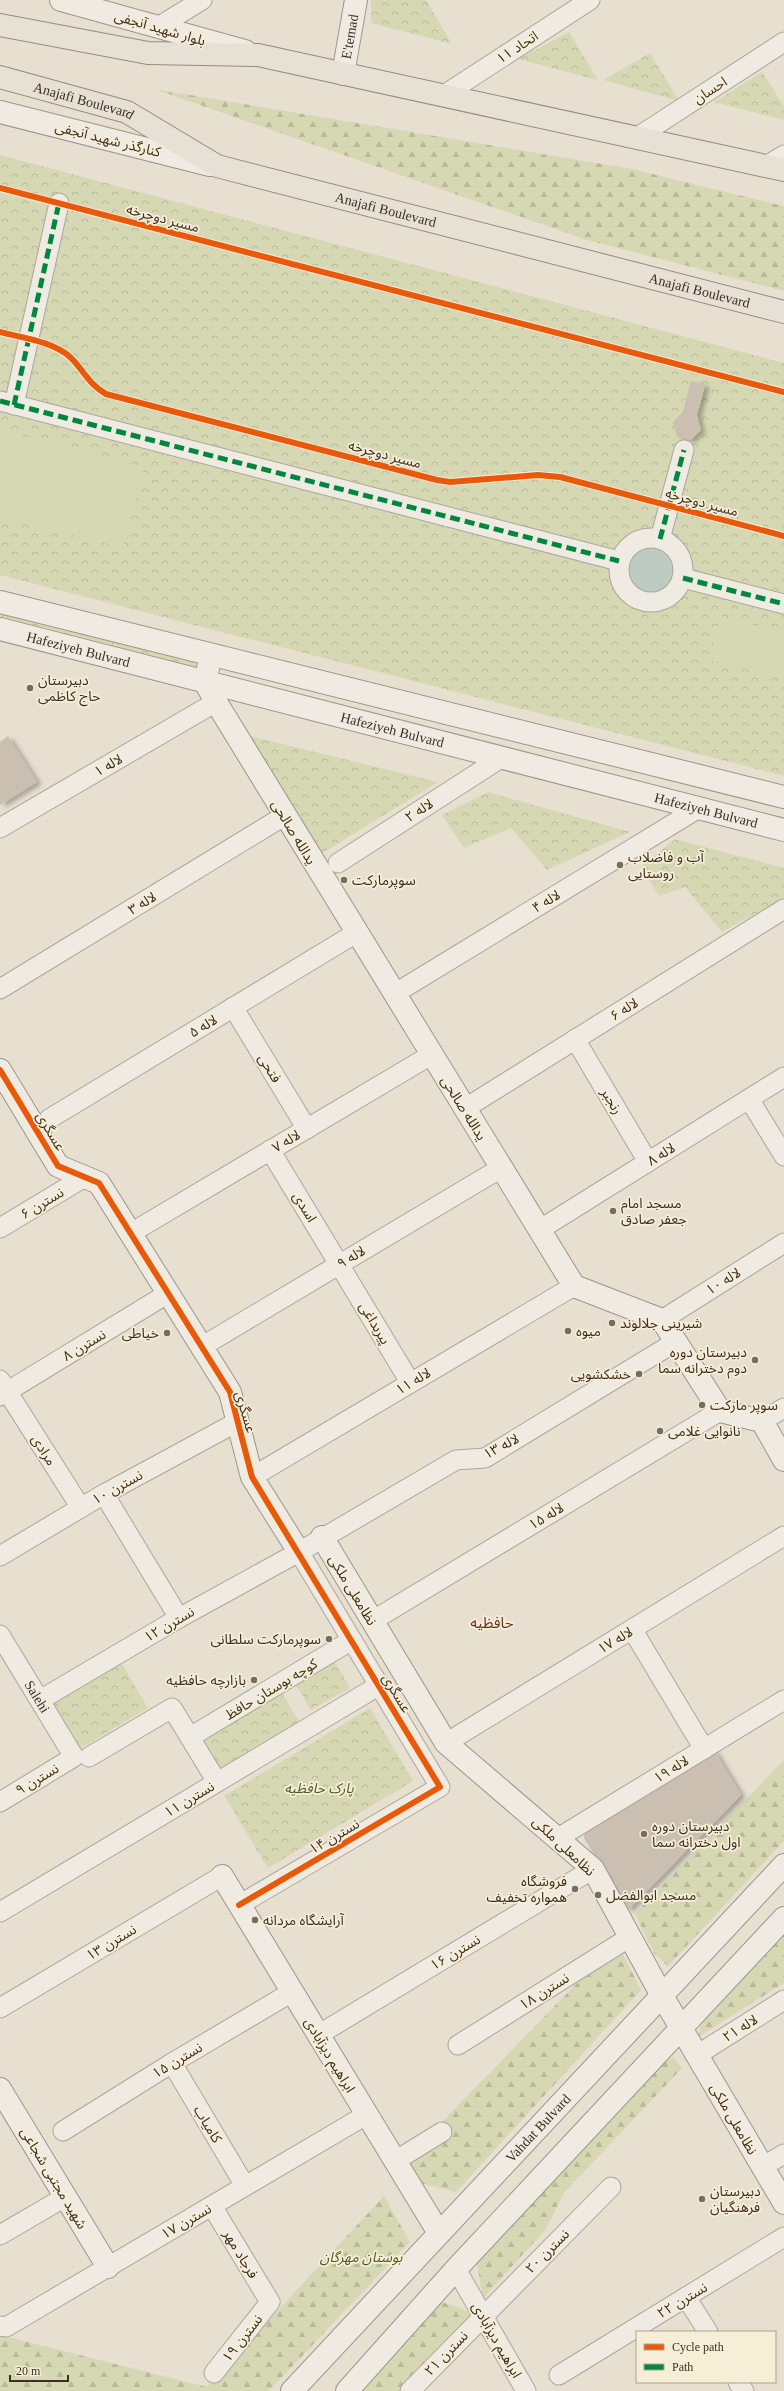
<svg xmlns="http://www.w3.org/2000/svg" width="784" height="2391" font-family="'Times New Roman','Noto Sans Arabic',serif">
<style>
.forest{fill:url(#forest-firs)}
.park{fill:url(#park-crowns)}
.pitch{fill:#d6d7b3}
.water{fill:#bcccc2}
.building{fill:#cbbfb2;filter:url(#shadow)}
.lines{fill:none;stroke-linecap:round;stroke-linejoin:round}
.street-casing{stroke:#ada599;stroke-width:21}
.secondary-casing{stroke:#9c958a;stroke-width:24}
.primary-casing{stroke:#928b80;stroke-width:24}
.street{stroke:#efebe3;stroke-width:19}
.secondary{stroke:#efebe3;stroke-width:22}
.primary{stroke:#e6e1d4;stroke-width:22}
.quiet{stroke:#00873e;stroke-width:5;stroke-dasharray:10 5;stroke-linecap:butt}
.cycleway-casing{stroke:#f7eed8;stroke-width:8}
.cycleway{stroke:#e8590c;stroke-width:6}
.poi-dot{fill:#786c5e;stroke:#f7eed8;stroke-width:1.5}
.labels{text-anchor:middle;stroke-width:3.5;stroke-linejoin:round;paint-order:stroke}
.street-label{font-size:14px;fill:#3d2e20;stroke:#f7eed8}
.poi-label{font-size:14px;fill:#3d2e20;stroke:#f7eed8;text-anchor:start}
.park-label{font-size:14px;font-style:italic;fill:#4d5a26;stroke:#f7eed8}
.neighbourhood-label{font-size:15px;fill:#6b2e1e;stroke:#f7eed8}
</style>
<defs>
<pattern id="forest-firs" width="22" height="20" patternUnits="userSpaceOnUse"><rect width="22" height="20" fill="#d6d7b3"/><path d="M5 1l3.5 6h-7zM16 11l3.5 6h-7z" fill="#b9b99a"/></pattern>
<pattern id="park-crowns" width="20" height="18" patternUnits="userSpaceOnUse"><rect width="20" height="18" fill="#d6d7b3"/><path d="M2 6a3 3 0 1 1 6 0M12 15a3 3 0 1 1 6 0" fill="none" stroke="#b9b99a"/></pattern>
<filter id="shadow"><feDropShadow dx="4.5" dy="2.5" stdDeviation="2" flood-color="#0004"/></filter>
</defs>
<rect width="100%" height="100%" fill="#e7e0d1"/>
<path class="forest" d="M154,89L632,169L784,206V291L587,240Z
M784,1760V1841L668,1966L654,1953L635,1914Z
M784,1929V1983L698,2037L705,2010Z
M617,1942L641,1990L456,2192L420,2183L406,2159Z
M674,2058L682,2068L564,2193L546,2229L483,2298L476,2258L660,2060Z
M384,2196L410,2242L269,2391H0V2335L207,2387Z
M442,2302L473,2313L403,2391H359Z"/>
<path class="park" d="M371,0H426L452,44L371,23Z
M569,32L598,80L518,59Z
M650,53L679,101L603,80Z
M762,72L784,106V120L714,102Z
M0,155L784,363V776L0,575Z
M0,611L197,663V670L0,621Z
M250,736L438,782L321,854Z
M488,792L630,832L547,870L511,828L464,848L442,815Z
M675,839L784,868V898L722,932L685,887L659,896L641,867Z
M334,1660L350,1688L311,1710L295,1683Z
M120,1661L148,1708L76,1751L47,1704Z
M281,1691L300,1723L221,1770L201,1738Z
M370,1708L413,1781L268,1868L224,1796Z"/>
<path class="pitch" d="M0,430L144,467L123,548L0,516Z
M720,616L784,633V679L709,660Z"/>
<path class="water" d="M629 570a22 22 0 1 1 44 0a22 22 0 1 1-44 0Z"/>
<path class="building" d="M691,381L705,385L697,415L701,430L691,440L677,436L673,422L683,412Z
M8,736L37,782L0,805V742Z
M714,1750L741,1795L628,1910L584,1838L585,1830Z"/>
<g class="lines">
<defs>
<g id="street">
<path d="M158,27L202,0"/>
<path d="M444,95L590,0"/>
<path d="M636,138L784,42"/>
<path d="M766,166L784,155"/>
<path d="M0,401L619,561"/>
<path d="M14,405L59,203"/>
<circle cx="651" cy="570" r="32"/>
<path d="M660,539L684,450"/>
<path d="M683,578L784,604"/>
<path d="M0,828L216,702"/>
<path d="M338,863L501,758"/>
<path d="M0,989L284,816"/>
<path d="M394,994L699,808"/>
<path d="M233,1007L307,1129"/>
<path d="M575,1039L648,1162"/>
<path d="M749,1099L784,1156"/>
<path d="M464,1109L784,909"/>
<path d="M49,1119L356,933"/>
<path d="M270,1150L410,1382"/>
<path d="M141,1227L431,1055"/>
<path d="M0,1228L83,1178"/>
<path d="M539,1230L784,1077"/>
<path d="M662,1320L784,1243"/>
<path d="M201,1347L501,1168"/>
<path d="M0,1380L81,1508"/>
<path d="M0,1396L167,1294"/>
<path d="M762,1421L784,1408"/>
<path d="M252,1477L574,1286"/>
<path d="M104,1494L179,1618"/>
<path d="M0,1556L104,1494L237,1422"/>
<path d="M372,1621L720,1411"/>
<path d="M632,1629L704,1749"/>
<path id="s1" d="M0,1635L74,1757L0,1802"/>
<path d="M40,1700L179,1618L299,1552L456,1460L485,1458L677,1341"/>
<path d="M190,1737L352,1640"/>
<path d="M446,1743L784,1536"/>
<path d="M89,1757L172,1708L217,1782"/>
<path d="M558,1838L784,1700"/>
<path d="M239,1905L440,1787L299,1552"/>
<path d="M0,1912L378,1686"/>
<path d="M0,2008L222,1876"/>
<path d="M318,2035L593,1869"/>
<path d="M458,2045L630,1937"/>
<path d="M697,2055L784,2000"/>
<path d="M172,2063L245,2186"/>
<path d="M63,2131L172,2063L292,1992"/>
<path d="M395,2161L442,2132"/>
<path d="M762,2167L784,2154"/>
<path d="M212,2206L270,2302L214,2373"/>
<path d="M0,2235L65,2197"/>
<path d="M456,2269L526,2391"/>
<path d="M686,2297L708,2332"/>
<path d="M0,2326L6,2327L366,2115"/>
<path d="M559,2375L784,2237"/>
<path d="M738,2382L744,2391"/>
<path d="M410,2391L611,2187"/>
</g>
<g id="secondary">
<path d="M61,0L245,51"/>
<path id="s2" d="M343,74L356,0"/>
<path d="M0,112L210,165"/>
<path d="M0,602L784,797"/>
<path id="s3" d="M0,629L784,830"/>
<path d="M211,655L205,682L216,702L574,1286L662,1320L720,1411L762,1421L784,1460"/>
<path d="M0,1070L58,1166L99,1183L230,1392L252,1477L299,1552"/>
<path d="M322,1537L446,1743L593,1869L661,1994L784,2203"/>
<path d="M222,1876L439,2233"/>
<path d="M0,2089L108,2267"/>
<path id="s4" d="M292,2391L784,1865"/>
<path d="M347,2391L456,2269L784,1918"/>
</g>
<g id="primary">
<path d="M0,25L148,53L258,55L784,170"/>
<path id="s5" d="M0,77L127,112L217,166L784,312"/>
</g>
</defs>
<use href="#street" class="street-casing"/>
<use href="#secondary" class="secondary-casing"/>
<use href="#primary" class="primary-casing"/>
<use href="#street" class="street"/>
<use href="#secondary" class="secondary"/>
<use href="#primary" class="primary"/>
<path class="quiet" d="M0,401L619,561
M14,405L59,203
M660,539L684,450
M683,578L784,604"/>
<defs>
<path id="cycleway" d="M0,188L784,392
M0,332C22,338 52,341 70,357C83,369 89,385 106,394L437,480L450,482L538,475L560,477L784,536
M0,1070L58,1166L99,1183L230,1392L252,1477L440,1787L239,1905"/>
</defs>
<use href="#cycleway" class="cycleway-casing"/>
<use href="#cycleway" class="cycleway"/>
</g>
<g class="poi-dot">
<circle cx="30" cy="688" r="4"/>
<circle cx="620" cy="865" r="4"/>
<circle cx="344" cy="880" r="4"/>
<circle cx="613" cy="1211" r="4"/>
<circle cx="612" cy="1323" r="4"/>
<circle cx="568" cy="1331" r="4"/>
<circle cx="167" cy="1333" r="4"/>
<circle cx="755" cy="1360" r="4"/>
<circle cx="639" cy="1374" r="4"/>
<circle cx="702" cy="1405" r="4"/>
<circle cx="660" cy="1431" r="4"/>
<circle cx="329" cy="1639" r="4"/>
<circle cx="254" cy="1680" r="4"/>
<circle cx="644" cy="1834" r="4"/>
<circle cx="575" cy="1889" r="4"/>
<circle cx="598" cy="1895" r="4"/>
<circle cx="255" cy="1920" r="4"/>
<circle cx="702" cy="2199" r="4"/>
</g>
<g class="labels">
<g class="street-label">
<text transform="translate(160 28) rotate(16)" y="5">بلوار شهید آنجفی</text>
<text dy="5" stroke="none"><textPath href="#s2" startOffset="38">E'temad</textPath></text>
<text transform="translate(517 47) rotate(-33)" y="5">اتحاد ۱۱</text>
<text transform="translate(710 90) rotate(-33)" y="5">احسان</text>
<text dy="5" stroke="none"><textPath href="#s5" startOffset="87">Anajafi Boulevard</textPath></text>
<text transform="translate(108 139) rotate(14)" y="5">کنارگذر شهید آنجفی</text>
<text dy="5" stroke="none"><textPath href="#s5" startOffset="411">Anajafi Boulevard</textPath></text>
<text transform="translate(163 218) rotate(15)" y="5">مسیر دوچرخه</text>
<text dy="5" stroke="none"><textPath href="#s5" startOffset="735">Anajafi Boulevard</textPath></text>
<text transform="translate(385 454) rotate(15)" y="5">مسیر دوچرخه</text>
<text transform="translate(702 502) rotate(15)" y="5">مسیر دوچرخه</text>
<text dy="5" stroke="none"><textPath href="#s3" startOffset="81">Hafeziyeh Bulvard</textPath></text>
<text dy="5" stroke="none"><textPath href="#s3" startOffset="405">Hafeziyeh Bulvard</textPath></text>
<text transform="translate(108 765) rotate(-30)" y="5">لاله ۱</text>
<text transform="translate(419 810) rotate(-33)" y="5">لاله ۲</text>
<text dy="5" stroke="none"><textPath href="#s3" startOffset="729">Hafeziyeh Bulvard</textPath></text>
<text transform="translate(294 832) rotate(59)" y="5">یدالله صالحی</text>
<text transform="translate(546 901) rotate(-31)" y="5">لاله ۴</text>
<text transform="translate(142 903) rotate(-31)" y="5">لاله ۳</text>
<text transform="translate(624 1009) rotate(-32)" y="5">لاله ۶</text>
<text transform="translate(203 1026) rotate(-31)" y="5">لاله ۵</text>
<text transform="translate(270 1068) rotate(59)" y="5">فتحی</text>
<text transform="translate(612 1101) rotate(59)" y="5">رنجبر</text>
<text transform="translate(464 1108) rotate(58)" y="5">یدالله صالحی</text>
<text transform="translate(51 1131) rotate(59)" y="5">عسگری</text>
<text transform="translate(286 1141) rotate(-31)" y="5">لاله ۷</text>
<text transform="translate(661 1154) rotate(-32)" y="5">لاله ۸</text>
<text transform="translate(42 1203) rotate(-31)" y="5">نسترن ۶</text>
<text transform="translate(305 1207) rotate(59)" y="5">اسدی</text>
<text transform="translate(351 1257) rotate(-31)" y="5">لاله ۹</text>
<text transform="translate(723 1281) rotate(-32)" y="5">لاله ۱۰</text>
<text transform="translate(375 1323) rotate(59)" y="5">پیربداغی</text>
<text transform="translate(84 1345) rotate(-31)" y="5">نسترن ۸</text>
<text transform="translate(413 1381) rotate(-31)" y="5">لاله ۱۱</text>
<text transform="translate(246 1412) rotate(74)" y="5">عسگری</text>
<text transform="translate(501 1446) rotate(-28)" y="5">لاله ۱۳</text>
<text transform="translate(44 1450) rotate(58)" y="5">مرادی</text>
<text transform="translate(117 1487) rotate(-29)" y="5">نسترن ۱۰</text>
<text transform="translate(546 1516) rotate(-31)" y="5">لاله ۱۵</text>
<text transform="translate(353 1590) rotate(59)" y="5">نظامعلی ملکی</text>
<text transform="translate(169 1624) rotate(-30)" y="5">نسترن ۱۲</text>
<text transform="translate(615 1640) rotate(-31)" y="5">لاله ۱۷</text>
<text transform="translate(271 1689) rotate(-31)" y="5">کوچه بوستان حافظ</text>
<text transform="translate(397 1693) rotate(59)" y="5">عسگری</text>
<text dy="5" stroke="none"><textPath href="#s1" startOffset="72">Salehi</textPath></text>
<text transform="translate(671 1769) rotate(-32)" y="5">لاله ۱۹</text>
<text transform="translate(37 1779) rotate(-31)" y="5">نسترن ۹</text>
<text transform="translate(189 1799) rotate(-31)" y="5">نسترن ۱۱</text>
<text transform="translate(334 1836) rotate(-30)" y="5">نسترن ۱۴</text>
<text transform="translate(564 1846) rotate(43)" y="5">نظامعلی ملکی</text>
<text transform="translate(111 1942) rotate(-31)" y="5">نسترن ۱۳</text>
<text transform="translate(455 1952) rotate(-31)" y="5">نسترن ۱۶</text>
<text transform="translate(544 1991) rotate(-32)" y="5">نسترن ۱۸</text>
<text transform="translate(740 2028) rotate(-32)" y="5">لاله ۲۱</text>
<text transform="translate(330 2055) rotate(59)" y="5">ابراهیم دیزآبادی</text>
<text transform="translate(177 2060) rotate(-31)" y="5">نسترن ۱۵</text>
<text transform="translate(734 2119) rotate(60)" y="5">نظامعلی ملکی</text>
<text transform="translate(208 2124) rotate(59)" y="5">کامیاب</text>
<text dy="5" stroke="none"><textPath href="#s4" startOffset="360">Vahdat Bulvard</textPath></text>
<text transform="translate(54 2178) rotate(59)" y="5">شهید مجتبی شجاعی</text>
<text transform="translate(186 2221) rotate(-30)" y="5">نسترن ۱۷</text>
<text transform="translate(547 2251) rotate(-45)" y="5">نسترن ۲۰</text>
<text transform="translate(241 2254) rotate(59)" y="5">فرجاد مهر</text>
<text transform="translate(682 2300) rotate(-31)" y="5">نسترن ۲۲</text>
<text transform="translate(242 2338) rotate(-52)" y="5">نسترن ۱۹</text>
<text transform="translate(497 2340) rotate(60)" y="5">ابراهیم دیزآبادی</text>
<text transform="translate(446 2353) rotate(-46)" y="5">نسترن ۲۱</text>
</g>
<g class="poi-label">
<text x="38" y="685">دبیرستان<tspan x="38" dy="16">حاج کاظمی</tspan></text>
<text x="628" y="862">آب و فاضلاب<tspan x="628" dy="16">روستایی</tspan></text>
<text x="352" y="885">سوپرمارکت</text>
<text x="621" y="1208">مسجد امام<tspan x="621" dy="16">جعفر صادق</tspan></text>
<text x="620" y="1328">شیرینی جلالوند</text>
<text x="576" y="1336">میوه</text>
<text x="159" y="1338" text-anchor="end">خیاطی</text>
<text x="747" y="1357" text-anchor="end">دبیرستان دوره<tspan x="747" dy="16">دوم دخترانه سما</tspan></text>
<text x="631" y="1379" text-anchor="end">خشکشویی</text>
<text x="710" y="1410">سوپر مارکت</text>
<text x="668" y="1436">نانوایی غلامی</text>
<text x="321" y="1644" text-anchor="end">سوپرمارکت سلطانی</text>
<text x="246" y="1685" text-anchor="end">بازارچه حافظیه</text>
<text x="652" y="1831">دبیرستان دوره<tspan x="652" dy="16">اول دخترانه سما</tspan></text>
<text x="567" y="1886" text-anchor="end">فروشگاه<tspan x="567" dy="16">همواره تخفیف</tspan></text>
<text x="606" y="1900">مسجد ابوالفضل</text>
<text x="263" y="1925">آرایشگاه مردانه</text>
<text x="710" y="2196">دبیرستان<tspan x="710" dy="16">فرهنگیان</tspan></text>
</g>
<g class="park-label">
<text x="319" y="1793">پارک حافظیه</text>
<text x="361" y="2262">بوستان مهرگان</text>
</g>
<g class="neighbourhood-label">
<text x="492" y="1628">حافظیه</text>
</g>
</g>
<rect x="636" y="2331" width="140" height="52" fill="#f7eed8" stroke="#ada18e"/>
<rect x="644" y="2344" width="20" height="6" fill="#e8590c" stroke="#ada18e"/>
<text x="672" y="2351" font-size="12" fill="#3d2e20">Cycle path</text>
<rect x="644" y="2364" width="20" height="6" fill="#00873e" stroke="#ada18e"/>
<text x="672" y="2371" font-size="12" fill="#3d2e20">Path</text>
<path d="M10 2375v6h58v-6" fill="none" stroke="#3d2e20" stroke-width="2"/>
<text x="16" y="2375" font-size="12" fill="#3d2e20" stroke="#f7eed8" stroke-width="3" paint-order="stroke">20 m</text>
</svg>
